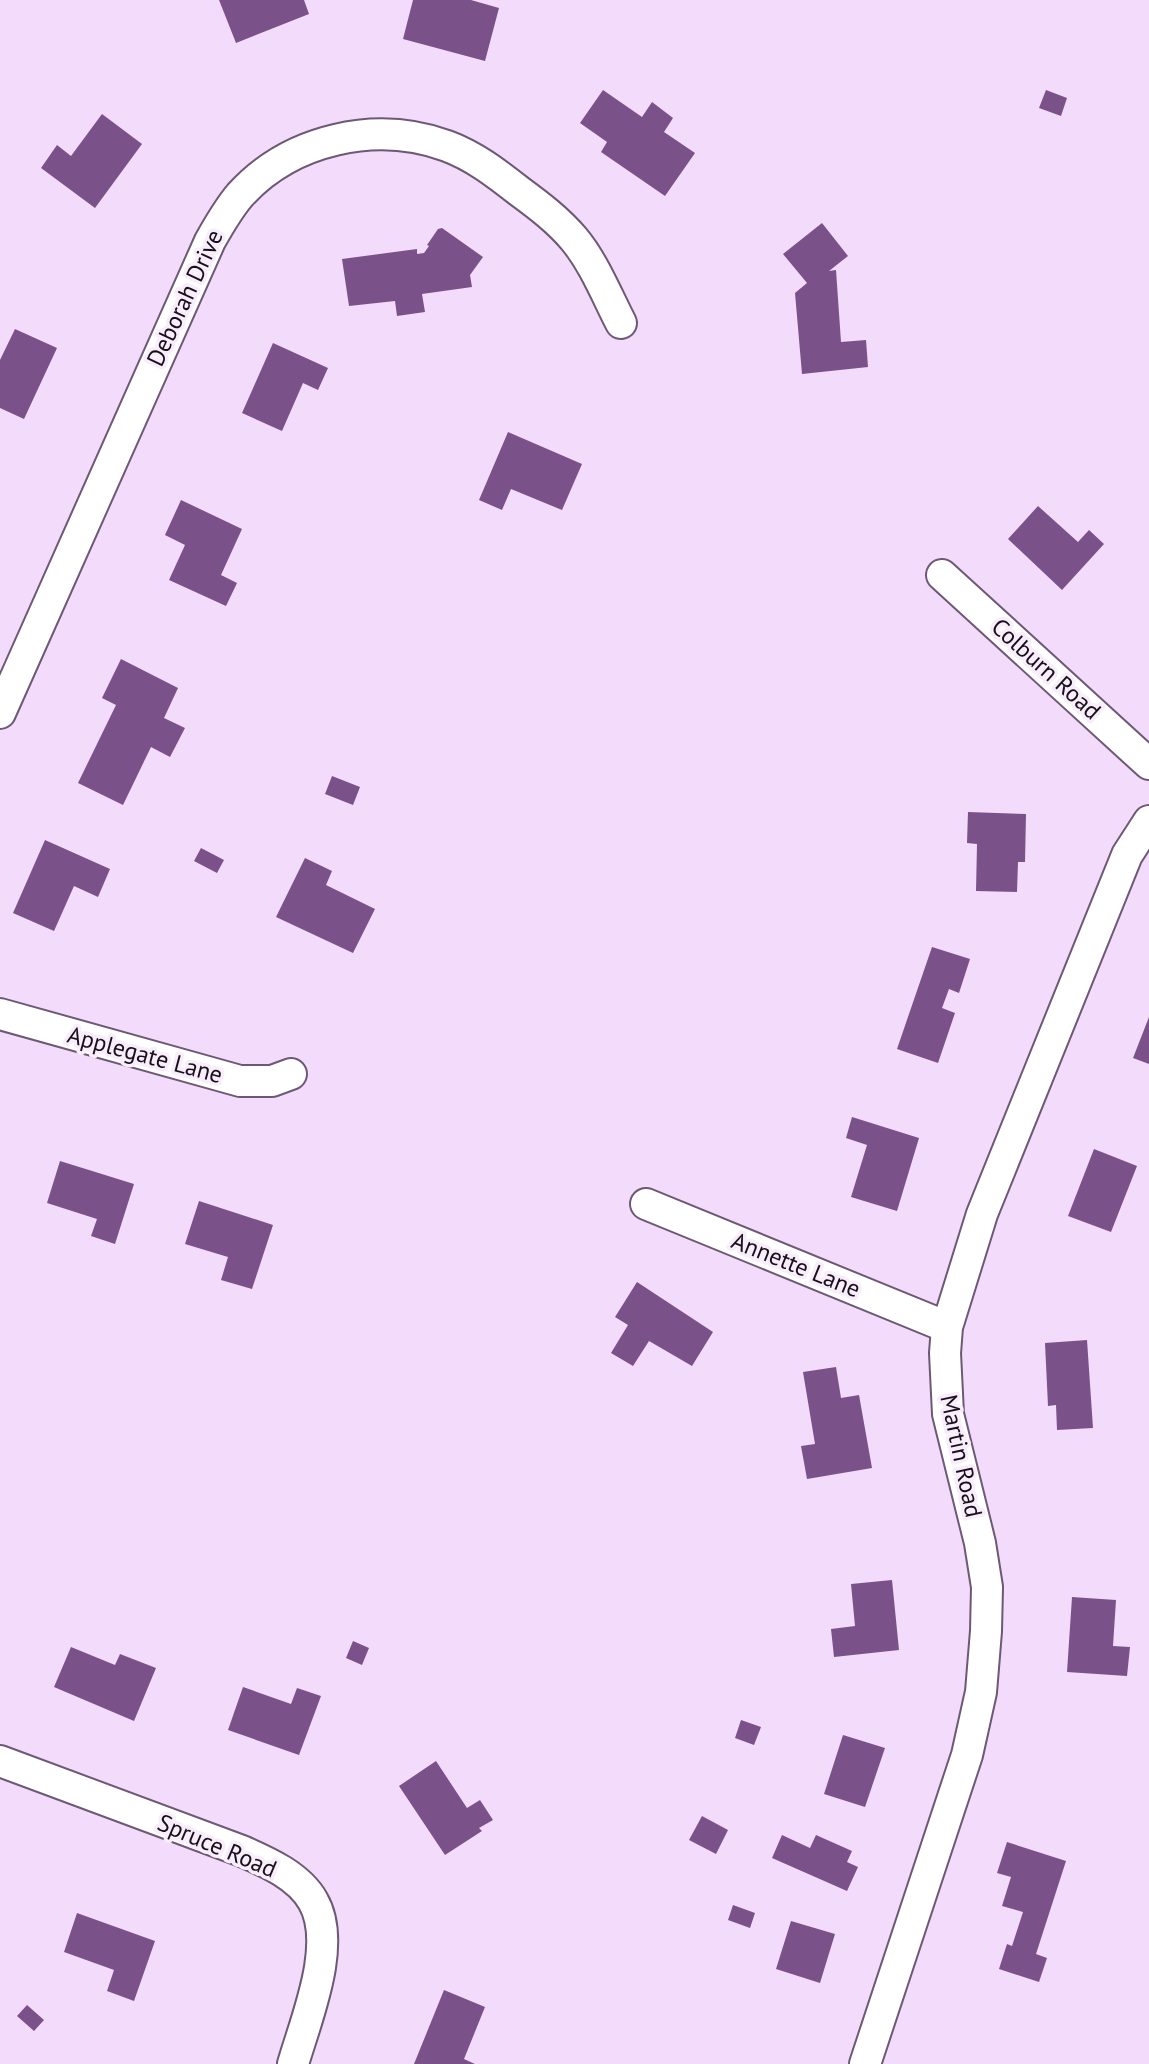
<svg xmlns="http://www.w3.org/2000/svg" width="1149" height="2064" font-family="'PT Sans',sans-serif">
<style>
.building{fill:#7b5189}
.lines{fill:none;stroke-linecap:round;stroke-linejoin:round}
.minor-casing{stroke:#6d5974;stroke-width:34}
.minor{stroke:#fff;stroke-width:30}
.labels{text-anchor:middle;stroke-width:7;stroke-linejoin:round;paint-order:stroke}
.street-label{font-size:24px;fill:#180f1a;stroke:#f8eefb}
</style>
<rect width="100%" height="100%" fill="#f3dbfb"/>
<path class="building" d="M219,0H304L309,14L236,43Z
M413,0H471L499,8L485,61L403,39Z
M603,90L642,117L652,102L673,118L664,132L695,153L665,196L601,152L607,142L580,123Z
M1046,90L1067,98L1061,116L1039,108Z
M102,114L142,144L95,208L41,168L57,145L71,156Z
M822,223L848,256L829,271L836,270L841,342L866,340L868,367L802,374L795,293L807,283L783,254Z
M442,228L483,257L470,275L472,287L422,294L425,312L397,316L395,301L349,306L342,259L417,249V254L424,253L429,246L427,245L438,229Z
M15,329L57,348L24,419L0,408V360Z
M273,343L328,368L318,390L303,383L282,431L242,413Z
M508,432L582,464L562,510L511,489L502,510L479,500Z
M181,500L242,529L221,575L237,583L226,606L169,580L185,545L165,535Z
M1038,506L1078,542L1089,530L1104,544L1062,590L1008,539Z
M121,659L178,688L164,718L185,728L170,757L151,747L123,805L78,783L116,705L102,698Z
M332,776L360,787L353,805L325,794Z
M968,812L1026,814L1025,862H1018L1017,892L976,891L977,844L967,843Z
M45,840L110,869L98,897L74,886L54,931L13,913Z
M201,848L224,860L217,873L194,861Z
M305,858L332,871L326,885L375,909L353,953L276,917Z
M932,947L970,959L959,993L949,989L942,1008L955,1013L938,1063L897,1049Z
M1149,1017V1064L1133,1058Z
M852,1117L919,1138L897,1211L851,1197L867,1145L846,1138Z
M1094,1149L1137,1166L1111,1232L1068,1216Z
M60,1161L134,1184L115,1244L91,1236L97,1219L47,1203Z
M199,1201L273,1225L252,1289L221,1280L228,1257L185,1244Z
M637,1282L713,1332L692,1366L649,1341L633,1366L611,1353L628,1325L615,1317Z
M1087,1340L1093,1428L1057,1430L1056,1405L1048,1406L1045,1343Z
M836,1367L841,1398L859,1395L872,1468L807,1479L801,1446L815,1444L803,1372Z
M892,1580L899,1650L834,1657L831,1629L855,1626L851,1584Z
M1072,1597L1116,1600L1113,1646L1130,1647L1127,1676L1067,1672Z
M353,1641L369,1648L362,1665L346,1658Z
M71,1647L115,1665L120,1654L156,1668L134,1721L54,1687Z
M243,1687L291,1704L297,1688L321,1696L299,1755L228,1730Z
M741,1720L761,1727L754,1745L735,1738Z
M843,1735L885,1748L865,1807L824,1794Z
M436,1761L467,1808L480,1800L493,1820L479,1828L482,1831L445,1855L399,1786Z
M702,1816L728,1830L716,1854L689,1840Z
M782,1835L810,1848L816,1835L852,1851L847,1862L858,1867L847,1891L772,1858Z
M1007,1842L1066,1861L1036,1954L1047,1958L1039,1982L999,1969L1007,1944L1012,1946L1023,1912L1002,1906L1011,1877L997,1873Z
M733,1905L755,1913L750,1928L728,1920Z
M77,1913L155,1941L134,2001L107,1991L114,1970L64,1952Z
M791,1921L835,1934L820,1983L776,1969Z
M444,1990L485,2007L464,2059L475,2064H414Z
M27,2005L44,2020L34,2031L17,2016Z"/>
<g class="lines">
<defs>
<path id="minor" d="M942,575L1149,764
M0,713L210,241C219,225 228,209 240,195C291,139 376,120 447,146C474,156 496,173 519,191C538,205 558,220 574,239C594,263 607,296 621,323
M0,1014L240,1081H272L291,1074
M646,1204L947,1327
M0,1761L242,1851C267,1862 299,1876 313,1901C338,1944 306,2019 293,2064
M865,2064L967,1755L981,1692L986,1631L987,1587L980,1543L948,1414L945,1353L947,1327L982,1214L1127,855L1149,821"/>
</defs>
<use href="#minor" class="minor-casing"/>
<use href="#minor" class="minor"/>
</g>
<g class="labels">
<g class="street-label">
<text transform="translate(185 298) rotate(-65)" y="8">Deborah Drive</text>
<text transform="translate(1046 669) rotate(42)" y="8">Colburn Road</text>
<text transform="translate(145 1055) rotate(15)" y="8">Applegate Lane</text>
<text transform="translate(796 1265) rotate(22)" y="8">Annette Lane</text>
<text transform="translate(961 1456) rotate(78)" y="8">Martin Road</text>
<text transform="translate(217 1846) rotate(23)" y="8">Spruce Road</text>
</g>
</g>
</svg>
